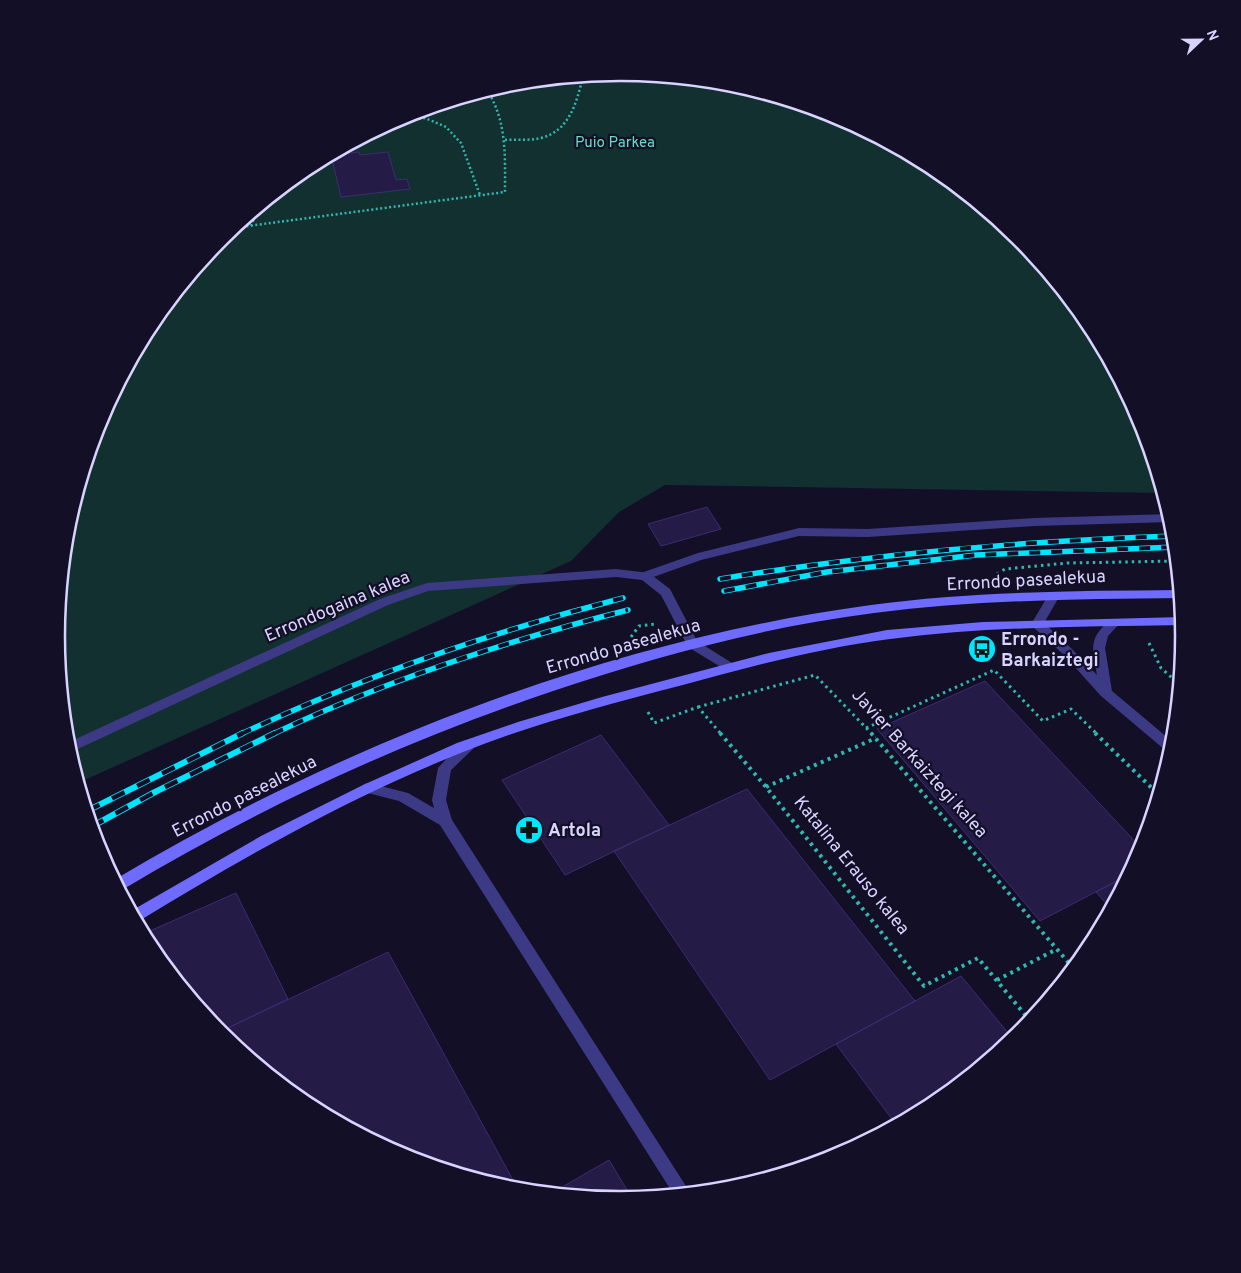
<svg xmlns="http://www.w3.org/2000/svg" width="1241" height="1273" font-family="Overpass,sans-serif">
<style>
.green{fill:#12302f}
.building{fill:#241b47;stroke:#3b2d73}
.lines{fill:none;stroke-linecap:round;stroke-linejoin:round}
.path-far2{stroke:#2fb8b0;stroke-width:2.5;stroke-dasharray:2 2.5;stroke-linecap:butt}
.path-far1{stroke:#2fb8b0;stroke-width:3;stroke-dasharray:2.5 4;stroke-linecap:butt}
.path{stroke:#2fb8b0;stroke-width:4;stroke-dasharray:3 4.5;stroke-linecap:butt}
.service{fill:#3d3a85;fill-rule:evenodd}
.minor{fill:#3d3a85;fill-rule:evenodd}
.secondary{fill:#6f6bff;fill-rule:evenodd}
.rail-far1-casing{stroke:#00e5ff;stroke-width:5.5}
.rail-casing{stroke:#00e5ff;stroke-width:6}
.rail-far1{stroke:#130f26;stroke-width:4;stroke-dasharray:11;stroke-linecap:butt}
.rail{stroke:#130f26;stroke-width:4.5;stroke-dasharray:14;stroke-linecap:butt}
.labels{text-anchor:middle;stroke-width:4.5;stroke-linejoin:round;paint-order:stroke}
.far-park-label{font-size:15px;fill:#5fe0c0;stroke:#130f26}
.street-label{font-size:18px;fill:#d9d4ff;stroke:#130f26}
.poi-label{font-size:18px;font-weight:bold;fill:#d9d4ff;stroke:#130f26;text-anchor:start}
.rim{fill:none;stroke:#d9d4ff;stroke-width:2.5}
</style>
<rect width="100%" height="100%" fill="#130f26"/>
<path class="green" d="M621,72L731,83L837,115L934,168L1020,238L1090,323L1142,421L1164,493L665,485L619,512L571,561L78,783L67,746L56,636L67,526L99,420L152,323L222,237L307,167L405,115L511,83Z"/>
<path class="building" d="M359,152L360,155L388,152L396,180L407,179L410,189L341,197L331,155Z
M707,507L721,529L661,546L648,524Z
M985,681L1143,850L1130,874L1040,921L877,729Z
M601,735L669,825L565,875L502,780Z
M747,789L915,1001L770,1080L614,851Z
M1130,874L1111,909L1096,892Z
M236,893L288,999L219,1032L151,950L143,934Z
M388,952L519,1191L510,1190L404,1158L307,1105L237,1048L228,1028Z
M961,976L1014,1040L934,1106L897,1126L836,1044Z
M609,1160L633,1200L620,1201L550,1194Z"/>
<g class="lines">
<path class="path-far2" d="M406,115L419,117
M392,122L425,118L446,127L461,143L480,195
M505,140C517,139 529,141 541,138C570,131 577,101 583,76
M251,226L259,207
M233,228L505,192C505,156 507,121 487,90"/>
<path class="path-far1" d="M997,574L1005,569L1068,563L1177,561
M631,637L639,626L655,624
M1149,643L1161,668L1180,685
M698,707L815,675L872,734
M648,712L654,723L698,707L721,734
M866,728L994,670L1043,721L1071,709L1097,734"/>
<path class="path" d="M720,733L766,787L924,986L978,958L1031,1022
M871,733L1074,969
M1095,733L1159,795
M766,787L876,738
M103,859L112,858
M997,980L1057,949"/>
<path class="service" d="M1170,514L1171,522L1034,526L868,537L799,536L701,560L645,580L639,576L641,573L698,553L799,528L868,529L1034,518Z"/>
<path class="minor" d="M616,569L649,573L670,589L697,641L732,663L734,666L732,669H724L688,647L661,595L642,580L616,577L428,591L388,605L69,753L67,743L380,599L427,583Z
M1053,593L1059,597L1044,623L1072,649L1097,675C1092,647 1088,639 1111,619H1119L1121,622L1108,636L1105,648L1112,691L1174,743L1171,755L1101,696L1064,655L1033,627L1031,624L1033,621L1049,594Z
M468,740L473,741L475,745L473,749L451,770L446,800L452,820L691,1194L674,1195L440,825L399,801L364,792L362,788L364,784L369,783L408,793L434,808L432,800L438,768L463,741Z"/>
<path class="secondary" d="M1180,590L1181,598C1078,599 975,600 874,613C764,627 657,656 553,691C402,742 258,808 122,890L120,891L114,880C340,745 609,640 871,605C973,591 1077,591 1180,590Z
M1183,617V625C1085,627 987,626 890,639C819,648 749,667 679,686C606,705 533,724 463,752C350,797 242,858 139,921L137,922L131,911L261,836L363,785L457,743L518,722L602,697L769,653L887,630L983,622Z"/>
<defs>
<path id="rail-far1" d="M720,579C871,554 1022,541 1175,536
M724,591L827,572L976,555L1176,547
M241,734C364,676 491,632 623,598
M273,734C387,680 506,641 628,610"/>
<path id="rail" d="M87,811L243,733
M91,827L155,792L275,733"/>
</defs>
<use href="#rail-far1" class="rail-far1-casing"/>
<use href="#rail" class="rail-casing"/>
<use href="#rail-far1" class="rail-far1"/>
<use href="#rail" class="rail"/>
</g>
<defs>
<symbol id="bus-disc" viewBox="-11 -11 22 22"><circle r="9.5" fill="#00e5ff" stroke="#130f26"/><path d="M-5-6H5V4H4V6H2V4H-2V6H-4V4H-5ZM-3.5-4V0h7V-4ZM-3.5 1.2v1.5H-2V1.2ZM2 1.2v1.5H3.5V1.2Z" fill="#111"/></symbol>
<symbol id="pharmacy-disc" viewBox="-11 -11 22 22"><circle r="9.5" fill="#00e5ff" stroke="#130f26"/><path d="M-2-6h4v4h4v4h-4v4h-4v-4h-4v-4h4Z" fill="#111"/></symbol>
</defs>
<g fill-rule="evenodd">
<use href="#bus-disc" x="966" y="633" width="32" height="32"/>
<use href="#pharmacy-disc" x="513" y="814" width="32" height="32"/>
</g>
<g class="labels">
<g class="far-park-label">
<text x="615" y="147">Puio Parkea</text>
</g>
<g class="street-label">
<text transform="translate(1026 580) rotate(-3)" y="6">Errondo pasealekua</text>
<text transform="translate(337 606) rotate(-23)" y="6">Errondogaina kalea</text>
<text transform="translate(623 646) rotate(-16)" y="6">Errondo pasealekua</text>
<text transform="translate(920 763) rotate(48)" y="6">Javier Barkaiztegi kalea</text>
<text transform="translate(244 796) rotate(-27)" y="6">Errondo pasealekua</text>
<text transform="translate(852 865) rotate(51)" y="6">Katalina Erauso kalea</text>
</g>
<g class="poi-label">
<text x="1001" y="645">Errondo -<tspan x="1001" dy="21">Barkaiztegi</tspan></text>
<text x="548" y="836">Artola</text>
</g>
</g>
<path d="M0 0H1241V1273H0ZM65 636a555 555 0 1 1 1110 0a555 555 0 1 1-1110 0Z" fill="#130f26" fill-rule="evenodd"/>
<path class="rim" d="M65 636a555 555 0 1 1 1110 0a555 555 0 1 1-1110 0Z"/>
<g transform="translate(1201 40) rotate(68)" stroke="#130f26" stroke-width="4" paint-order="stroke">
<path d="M0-4L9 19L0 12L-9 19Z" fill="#d9d4ff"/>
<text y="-8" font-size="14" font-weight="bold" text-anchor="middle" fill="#d9d4ff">N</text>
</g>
</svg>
